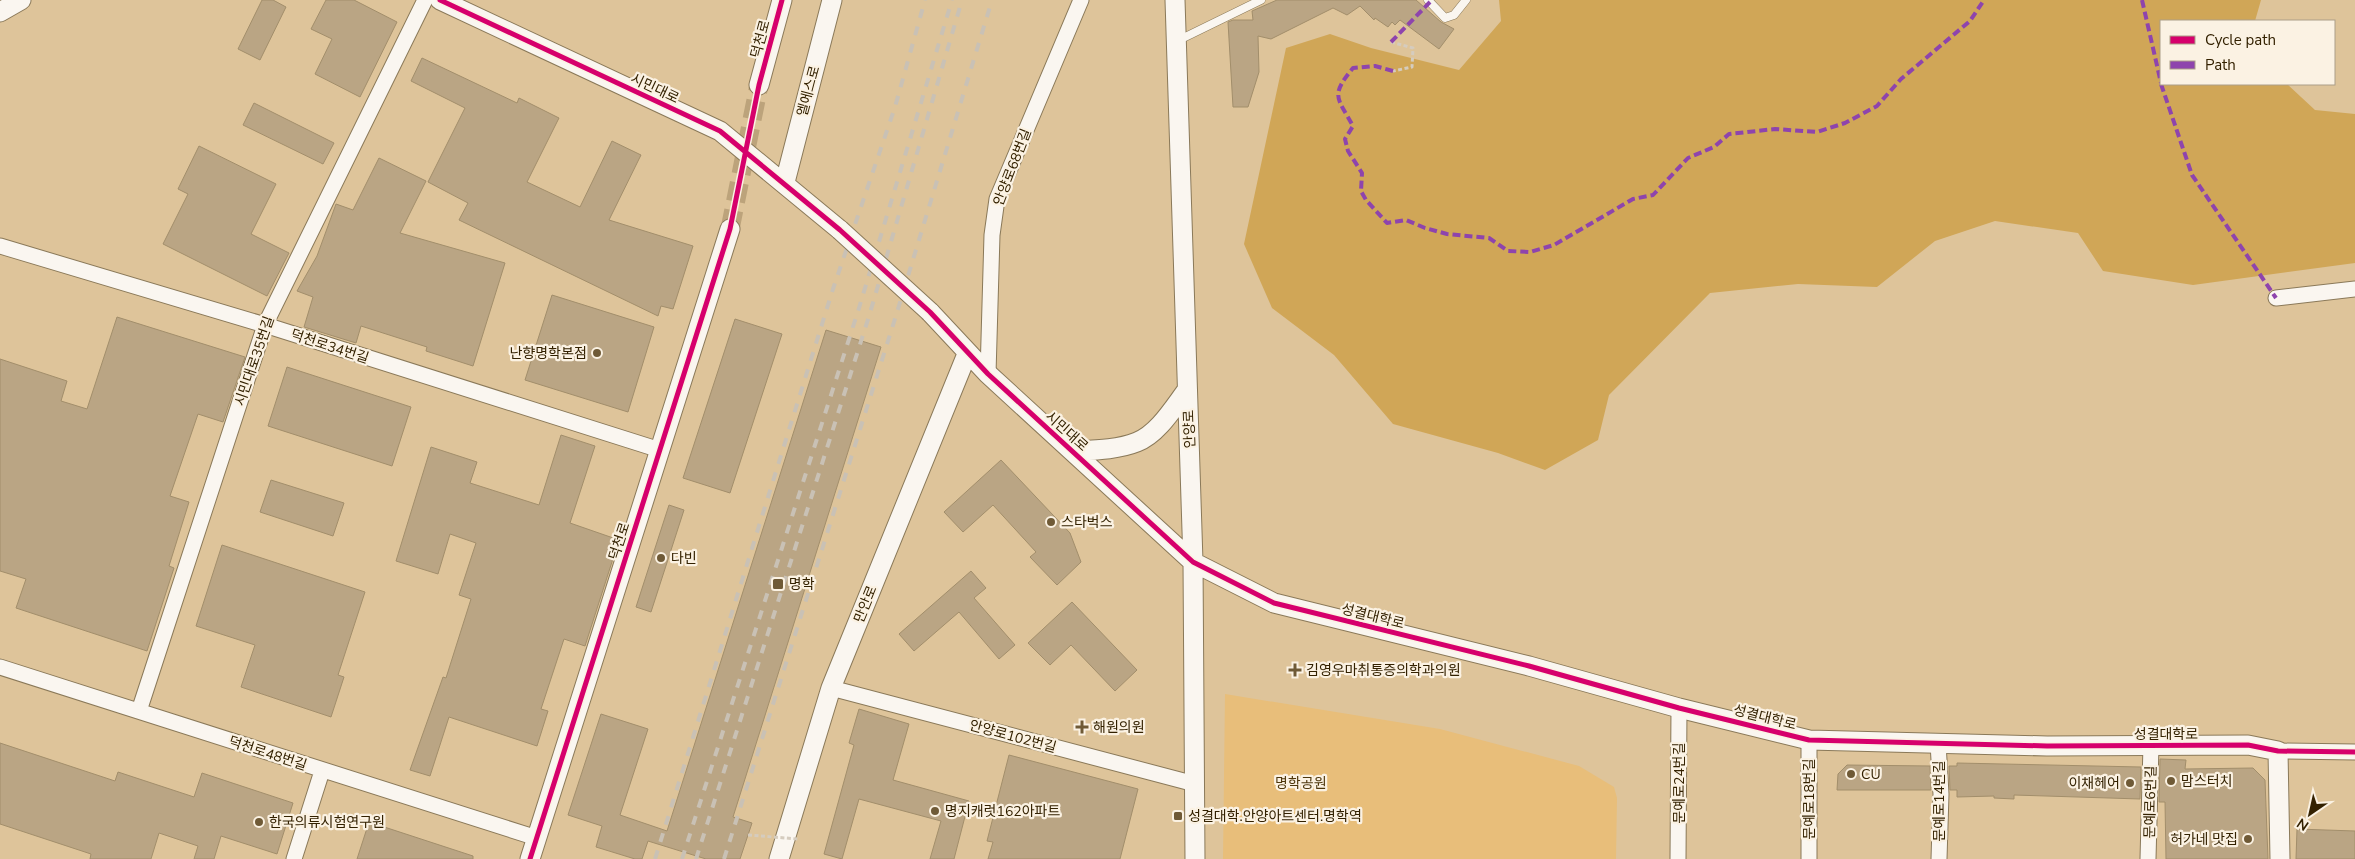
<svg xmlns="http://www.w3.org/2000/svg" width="2355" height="859" font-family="'Nunito Sans','Noto Sans KR',sans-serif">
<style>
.green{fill:#e8be7a}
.forest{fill:#d0a657}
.building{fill:#baa584;stroke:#a28e6b}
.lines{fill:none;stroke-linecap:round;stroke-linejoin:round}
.tertiary-tunnel{stroke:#bca37b;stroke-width:19;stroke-dasharray:19 9;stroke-linecap:butt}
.service-casing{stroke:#8a7959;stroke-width:9}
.minor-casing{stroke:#8a7959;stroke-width:17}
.tertiary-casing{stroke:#8a7959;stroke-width:21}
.path{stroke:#d5ccbf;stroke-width:3;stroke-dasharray:4 2.5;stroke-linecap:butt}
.service{stroke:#faf6f0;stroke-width:8}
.minor{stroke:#faf6f0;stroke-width:15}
.tertiary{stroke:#faf6f0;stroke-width:19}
.rail{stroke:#c9c1b5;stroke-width:4;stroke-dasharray:9 9;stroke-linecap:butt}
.tertiary-bridge-casing{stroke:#8a7959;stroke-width:21;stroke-linecap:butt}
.path-bridge{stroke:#d5ccbf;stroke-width:3;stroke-dasharray:4 2.5;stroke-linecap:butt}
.tertiary-bridge{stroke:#faf6f0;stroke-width:19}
.quiet{stroke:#8e44ad;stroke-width:4;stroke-dasharray:8 4;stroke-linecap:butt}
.cycleway-casing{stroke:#fbf2e3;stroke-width:8}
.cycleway{stroke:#d6006c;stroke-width:5}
.poi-dot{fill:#6f5a36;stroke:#fbf2e3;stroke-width:2}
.labels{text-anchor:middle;stroke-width:4.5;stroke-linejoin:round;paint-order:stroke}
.street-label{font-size:14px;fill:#332100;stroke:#fbf2e3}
.poi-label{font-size:14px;fill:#332100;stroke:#fbf2e3;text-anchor:start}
.park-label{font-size:14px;fill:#4e370c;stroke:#fbf2e3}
</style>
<rect width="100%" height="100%" fill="#dec49a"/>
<path class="green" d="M1225,694L1440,729L1579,766L1614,787L1617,798L1616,859H1223Z"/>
<path class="forest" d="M1499,0H2261L2255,21H2161V84H2287L2315,110L2355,114V263L2193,285L2103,271L2078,233L1995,221L1935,241L1877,287L1798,284L1710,293L1609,395L1598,440L1545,470L1498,453L1393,424L1334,355L1272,308L1244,244L1286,48L1330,34L1371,48L1459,70L1501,21Z"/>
<path class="building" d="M262,0H273L286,7L260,60L238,49Z
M326,0H354L397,22L360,97L315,74L332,39L311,29Z
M1277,0H1416L1441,22L1454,29L1439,49L1400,20L1395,25L1392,22L1388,27L1375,18L1374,20L1360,6L1347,15L1333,8L1271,39L1258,36L1259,72L1248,107H1233L1228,22L1233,20H1253L1252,11Z
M422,58L517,103L519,98L559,118L527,182L580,207L612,141L641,155L609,220L693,246L673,309L661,306L658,316L459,220L468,203L428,182L465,108L411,81Z
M254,103L334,143L323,164L243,125Z
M199,146L276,184L251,234L289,253L267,296L163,244L188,194L178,189Z
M379,158L426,181L400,233L505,263L473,366L426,351L427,347L361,326L356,343L304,327L313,297L297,291L317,256L336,204L353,210Z
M552,295L654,327L628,412L525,380Z
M117,317L245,357L223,422L198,414L170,496L189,502L169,566L174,568L147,651L16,608L26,579L0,571V359L67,381L61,401L87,409Z
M735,319L782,334L730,493L683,478Z
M826,330L881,347L733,817L752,823L740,859H706L648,841L642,859H635L596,847L602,826L568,815L601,714L648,729L620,815L667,831Z
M287,367L411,407L392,466L268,426Z
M561,435L595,446L570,523L619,540L585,646L564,639L541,709L548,711L537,746L449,717L430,776L410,770L443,677L446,678L471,599L459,595L476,543L450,534L438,574L396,561L431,447L477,462L470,483L539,505Z
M1001,460L1070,533L1081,562L1057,585L1030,557L1036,552L993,505L963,532L944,512Z
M271,480L344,503L333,536L260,512Z
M669,505L684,510L651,612L636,607Z
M222,545L365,592L338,675L344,677L331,717L241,687L255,645L196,626Z
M971,571L986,588L974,598L1015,645L999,659L959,612L914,651L899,634Z
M1072,602L1137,670L1115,691L1071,645L1050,665L1028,643Z
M859,709L909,724L893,780L969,801L954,859H930L941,821L859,799L842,859L824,854L854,745L849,743Z
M0,743L115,781L118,772L194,797L202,773L293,803L277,854L221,836L214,859H194L198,846L159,833L151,859H90L91,854L0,824Z
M1009,755L1138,789L1120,859H988L993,842L987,841Z
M2160,759L2186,760L2185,769L2253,768L2265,780L2268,859H2166L2165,802H2159Z
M1957,763L2141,767L2140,799L2014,795V799L1994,798V796L1957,797V790H1950L1949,766H1957Z
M1847,765L1930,766L1931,790H1837L1838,774Z
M369,822L473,856V859H357Z
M2297,829L2355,831V859H2296Z"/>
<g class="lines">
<path class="tertiary-tunnel" d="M730,229L759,85"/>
<defs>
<path id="service" d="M1428,0L1445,18L1454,15L1466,0
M1177,41L1261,0"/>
<path id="minor" d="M0,246L265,325L660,450
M2276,298L2355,289
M988,374L992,235L997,199L1081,0
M0,667L537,838
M831,688L1195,784
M139,711L265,325L425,0
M1809,740V859
M1938,743L1941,794L1939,859
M2278,751L2355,752
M294,859L322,771
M1678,859L1679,708
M2148,859L2151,745"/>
<path id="tertiary" d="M440,0L720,131L840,230
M1175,0L1193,562L1195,859
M0,12L21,0
M759,85L782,0
M785,182L832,0
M930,312L988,374L1193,562L1274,603L1529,666L1679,708L1809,740L2047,746L2248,745L2278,751L2280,859
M1072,451C1094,450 1117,450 1137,442C1158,434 1174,407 1187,390
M530,859L730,229
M779,859L831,688L967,354"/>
</defs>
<use href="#service" class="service-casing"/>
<use href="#minor" class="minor-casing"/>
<use href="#tertiary" class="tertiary-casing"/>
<path class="path" d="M1391,42L1413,48L1412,67L1393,71"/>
<use href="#service" class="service"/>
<use href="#minor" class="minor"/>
<use href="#tertiary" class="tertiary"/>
<path class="rail" d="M655,859L833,289L895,107L925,0
M682,859L859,308L952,0
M696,859L870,313L962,0
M724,859L894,322L992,0"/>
<defs>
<path id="tertiary-bridge" d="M840,230L930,312"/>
</defs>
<use href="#tertiary-bridge" class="tertiary-bridge-casing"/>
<path class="path-bridge" d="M748,835L798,839"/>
<use href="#tertiary-bridge" class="tertiary-bridge"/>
<path class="quiet" d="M2142,0L2161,83
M1391,42L1430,2
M1393,71L1375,66L1353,68C1330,96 1337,97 1353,126L1345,139L1348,151L1362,173L1361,191L1366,200L1387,223L1406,220L1425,228L1447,234L1489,238L1508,251L1530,252L1554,245L1633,199L1653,195L1688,158L1714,147L1729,134L1775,129L1817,132L1845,123L1877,106L1901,79L1970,21L1984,0
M2161,84L2192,175L2276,298"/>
<defs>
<path id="cycleway" d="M440,0L720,131L840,230L930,312L988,374L1193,562L1274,603L1529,666L1679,708L1809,740L2047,746L2248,745L2278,751L2355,752
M530,859L730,229L759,85L782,0"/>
</defs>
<use href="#cycleway" class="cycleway-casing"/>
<use href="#cycleway" class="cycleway"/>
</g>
<g class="poi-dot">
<circle cx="597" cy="353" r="5"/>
<circle cx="1051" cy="522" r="5"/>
<circle cx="661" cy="558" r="5"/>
<rect x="772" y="578" width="12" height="12" rx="2.5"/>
<path d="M1292.5 662.5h5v5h5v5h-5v5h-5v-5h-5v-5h5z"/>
<path d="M1079.5 719.5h5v5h5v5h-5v5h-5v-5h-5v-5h5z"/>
<circle cx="1851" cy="774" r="5"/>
<circle cx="2171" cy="781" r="5"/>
<circle cx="2130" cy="783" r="5"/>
<circle cx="935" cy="811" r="5"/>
<rect x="1173" y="811" width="10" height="10" rx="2.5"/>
<circle cx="259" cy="822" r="5"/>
<circle cx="2248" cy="839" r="5"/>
</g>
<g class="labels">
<g class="street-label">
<text transform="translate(760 39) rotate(-75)" y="5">덕천로</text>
<text transform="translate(655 88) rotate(25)" y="5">시민대로</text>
<text transform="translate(808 91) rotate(-75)" y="5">엘에스로</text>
<text transform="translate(1012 167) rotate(-69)" y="5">안양로68번길</text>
<text transform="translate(330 346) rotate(18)" y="5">덕천로34번길</text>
<text transform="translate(254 361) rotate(-71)" y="5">시민대로35번길</text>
<text transform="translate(1189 429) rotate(-92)" y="5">안양로</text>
<text transform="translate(1067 431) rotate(42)" y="5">시민대로</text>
<text transform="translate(619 541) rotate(-72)" y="5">덕천로</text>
<text transform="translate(865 604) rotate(-68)" y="5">만안로</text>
<text transform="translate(1373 616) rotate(14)" y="5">성결대학로</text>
<text transform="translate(1765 717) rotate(14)" y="5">성결대학로</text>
<text x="2166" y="739">성결대학로</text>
<text transform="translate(1013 736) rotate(15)" y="5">안양로102번길</text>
<text transform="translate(268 753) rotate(18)" y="5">덕천로48번길</text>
<text transform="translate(1679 783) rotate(-90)" y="5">문예로24번길</text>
<text transform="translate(1809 799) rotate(-90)" y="5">문예로18번길</text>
<text transform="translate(1939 801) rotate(-90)" y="5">문예로14번길</text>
<text transform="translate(2150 802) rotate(-89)" y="5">문예로6번길</text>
</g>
<g class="poi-label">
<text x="587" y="358" text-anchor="end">난향명학본점</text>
<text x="1061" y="527">스타벅스</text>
<text x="671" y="563">다빈</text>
<text x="789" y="589">명학</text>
<text x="1306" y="675">김영우마취통증의학과의원</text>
<text x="1093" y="732">해원의원</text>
<text x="1861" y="779">CU</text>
<text x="2181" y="786">맘스터치</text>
<text x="2120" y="788" text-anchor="end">이채헤어</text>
<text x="945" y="816">명지캐럿162아파트</text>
<text x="1188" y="821">성결대학.안양아트센터.명학역</text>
<text x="269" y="827">한국의류시험연구원</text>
<text x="2238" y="844" text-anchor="end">허가네 맛집</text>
</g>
<g class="park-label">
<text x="1301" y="788">명학공원</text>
</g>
</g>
<rect x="2160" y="20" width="175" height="65" fill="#fbf2e3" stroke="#ab9e88"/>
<rect x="2170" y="36" width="25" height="8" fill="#d6006c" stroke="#ab9e88"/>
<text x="2205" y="45" font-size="15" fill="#332100">Cycle path</text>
<rect x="2170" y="61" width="25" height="8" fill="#8e44ad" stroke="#ab9e88"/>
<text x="2205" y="70" font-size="15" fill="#332100">Path</text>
<g transform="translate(2310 814) rotate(214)" stroke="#fbf2e3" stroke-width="4" paint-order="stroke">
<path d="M0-4L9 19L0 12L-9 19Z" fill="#332100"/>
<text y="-8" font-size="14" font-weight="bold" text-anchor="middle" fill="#332100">N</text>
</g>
</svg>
